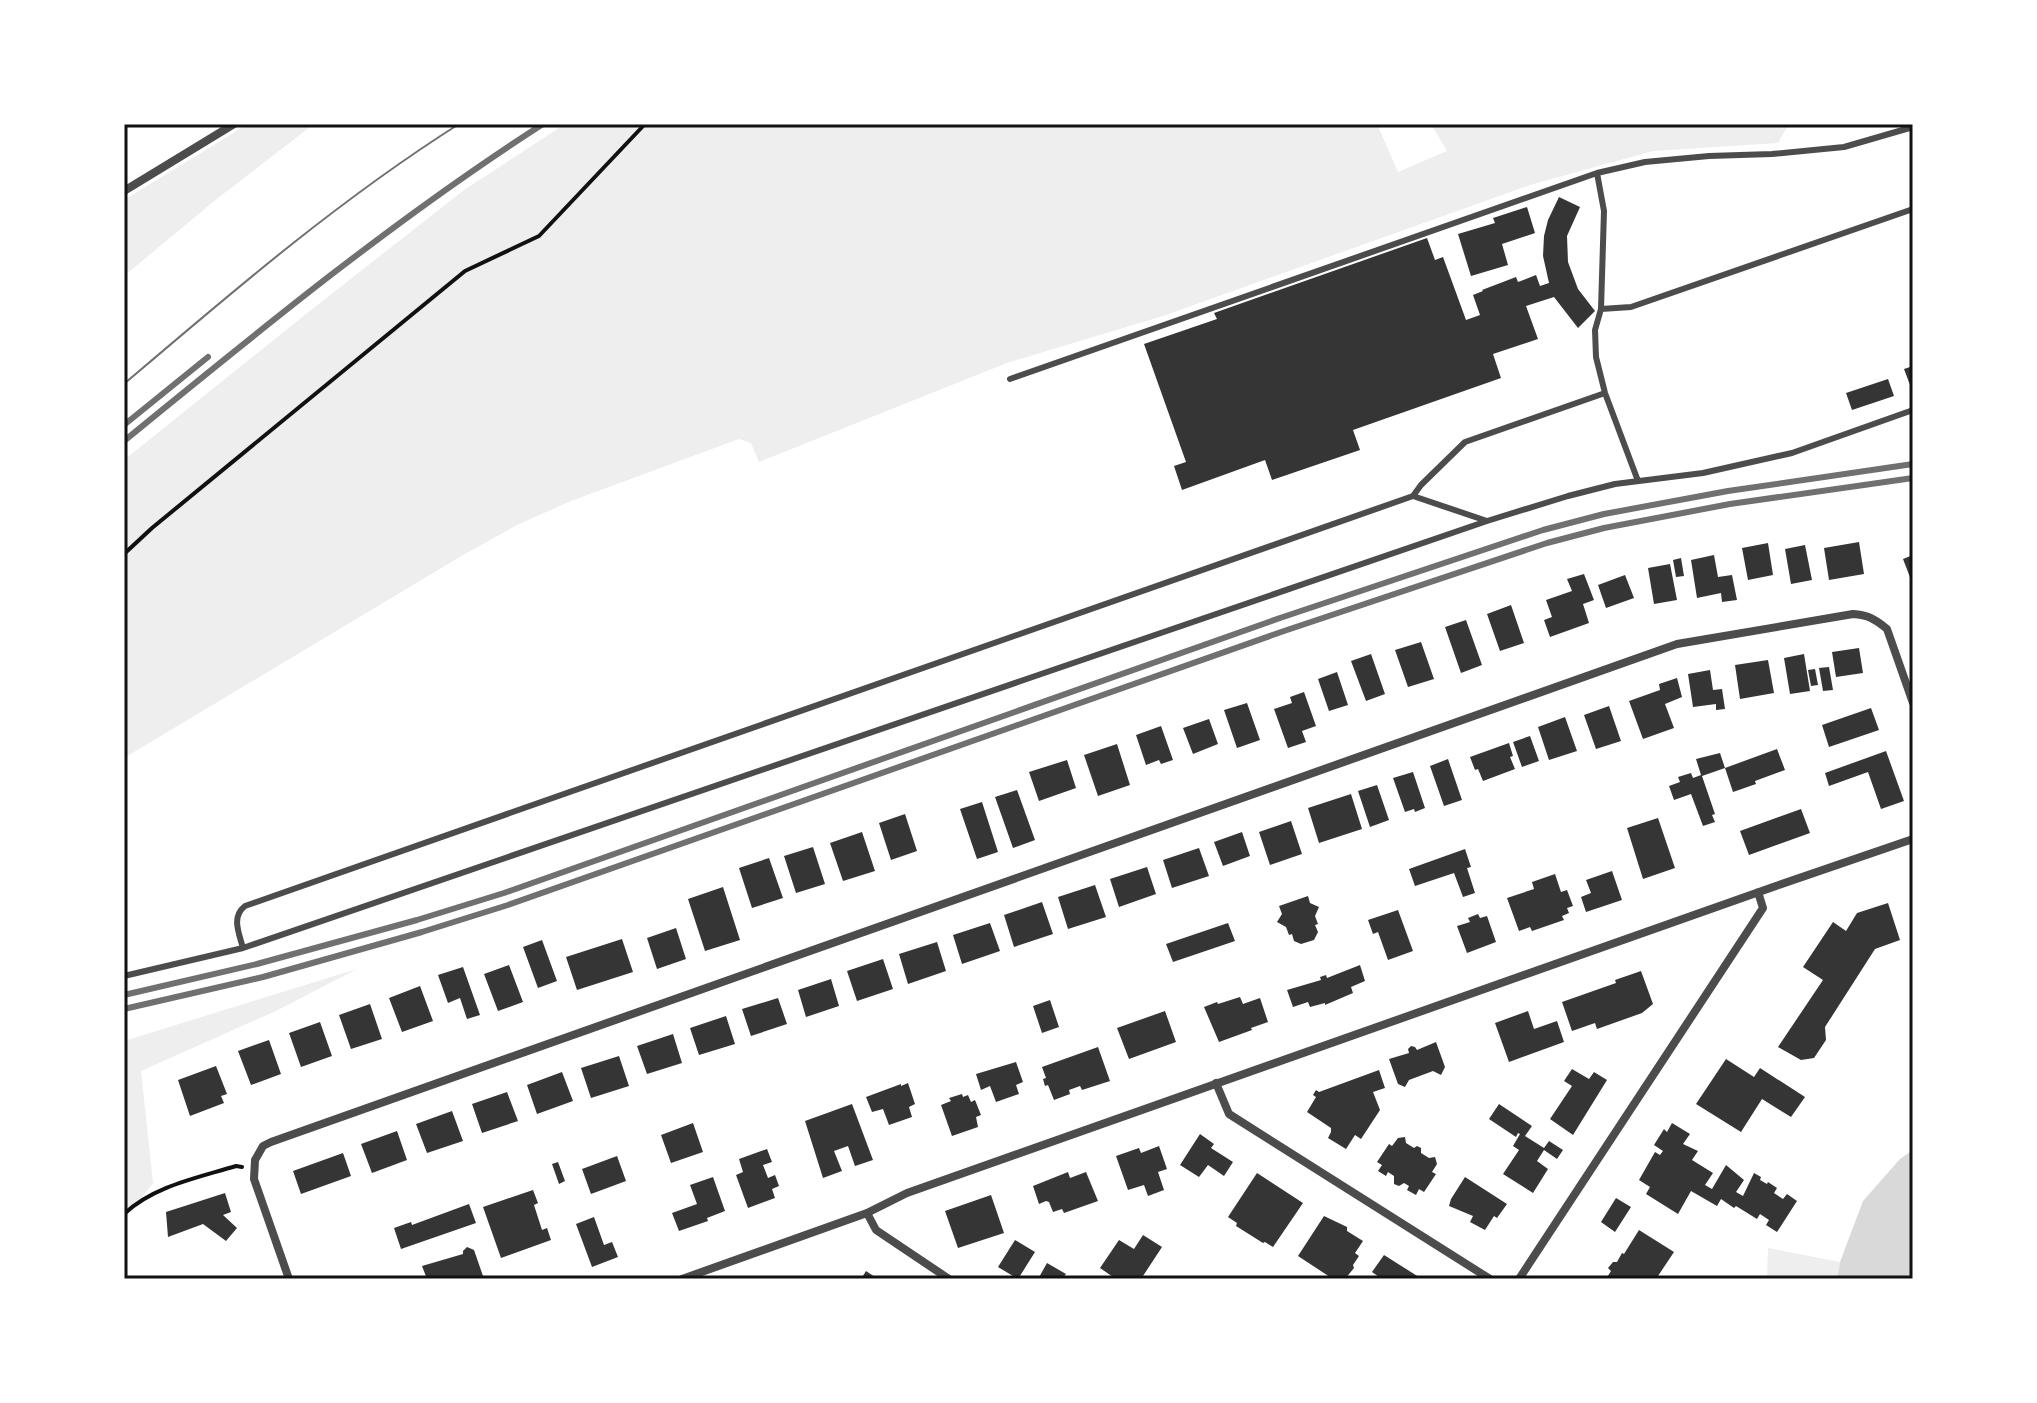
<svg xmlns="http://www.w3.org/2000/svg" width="2037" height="1403" font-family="Ubuntu,sans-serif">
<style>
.green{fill:#eee}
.water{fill:#d9d9d9}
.building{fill:#353535}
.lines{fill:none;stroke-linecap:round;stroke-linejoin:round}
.path{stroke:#111;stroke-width:4}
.service{stroke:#4c4c4c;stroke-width:6}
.minor{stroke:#4c4c4c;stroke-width:8}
.tram{stroke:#707070;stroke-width:2}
.rail{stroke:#707070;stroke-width:6}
.neatline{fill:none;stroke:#111;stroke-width:3}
</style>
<rect width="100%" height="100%" fill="#fff"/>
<path class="green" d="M248,124H314L218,198L124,276V200Z
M565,124H1377L1398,172L1447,151L1431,124H1789L1778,143L1653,151L1530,185L1163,316L1007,363L759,462L751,443L739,439L571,501L519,524L463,555L124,758V460L306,314L464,190Z
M357,969L278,1010L141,1071L153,1183L124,1219V1041Z
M1768,1248L1840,1262L1837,1279H1767Z"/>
<path class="water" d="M1913,1150V1279H1837L1840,1262L1863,1201L1900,1159Z"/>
<path class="building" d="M1559,197L1580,207L1567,236L1568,262L1578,289L1595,311L1578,328L1554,297L1526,306L1538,339L1493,354L1501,378L1353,430L1360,450L1272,480L1265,460L1182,490L1174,466L1186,462L1144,344L1217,319L1214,313L1427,238L1435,260L1443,257L1466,320L1480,315L1473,295L1483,291L1482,290L1516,277L1518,282L1536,275L1540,286L1549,283L1543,256L1544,236L1548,220Z
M1527,207L1535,233L1502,244L1508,265L1471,276L1458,234L1495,223L1493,218Z
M1913,366V393L1904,369Z
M1888,379L1894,396L1852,410L1846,393Z
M1859,542L1864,574L1829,580L1824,548Z
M1768,543L1773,575L1748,580L1742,548Z
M1805,545L1812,580L1791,584L1785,549Z
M1714,555L1718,577L1732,575L1737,600L1722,602L1721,593L1697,598L1691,560Z
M1913,555V585L1903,559Z
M1681,558L1684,576L1676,577L1673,560Z
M1670,564L1677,600L1654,604L1648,568Z
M1584,574L1594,600L1583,604L1589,623L1550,637L1544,620L1552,617L1546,600L1572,591L1567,579Z
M1625,575L1634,598L1606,608L1598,585Z
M1511,605L1524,643L1500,651L1487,614Z
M1466,620L1482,665L1461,673L1445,627Z
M1421,642L1434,679L1408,687L1395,650Z
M1859,648L1863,673L1836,677L1832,652Z
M1371,654L1385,694L1366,701L1351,661Z
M1804,654L1810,691L1790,694L1784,658Z
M1768,660L1774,693L1740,699L1735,665Z
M1829,667L1833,690L1823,691L1819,668Z
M1815,669L1818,685L1811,686L1808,670Z
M1710,670L1713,690L1722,689L1725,709L1716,710V704L1693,707L1688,674Z
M1337,672L1348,705L1329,711L1318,679Z
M1677,678L1682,697L1665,704L1674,728L1643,739L1629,701L1660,690L1659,684Z
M1304,692L1316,726L1302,731L1306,742L1288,748L1274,709L1292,703L1290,697Z
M1247,703L1260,740L1237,748L1224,710Z
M1609,706L1621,741L1596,749L1584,715Z
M1871,708L1879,730L1829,747L1822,725Z
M1565,717L1577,751L1549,760L1538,727Z
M1209,719L1218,744L1193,754L1183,728Z
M1161,726L1173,760L1161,764L1159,760L1146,765L1136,735Z
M1530,736L1539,761L1522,767L1513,742Z
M1509,743L1513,756L1510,757L1515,769L1483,781L1478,769L1475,770L1470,757Z
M1117,744L1130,785L1098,796L1084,755Z
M1777,749L1785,770L1755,781L1756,784L1733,792L1725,768Z
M1886,751L1904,801L1881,809L1868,772L1829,786L1825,773Z
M1720,753L1725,768L1702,776L1715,814L1712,815L1715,822L1703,826L1691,794L1674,800L1669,786L1680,782L1678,777L1691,773L1693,778L1701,775L1696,759Z
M1448,759L1462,800L1444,806L1430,766Z
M1067,760L1076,788L1039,801L1029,772Z
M1413,772L1425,808L1415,812L1414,809L1405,812L1393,778Z
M1377,785L1389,820L1370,827L1358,791Z
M1017,790L1035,840L1013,848L995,797Z
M1351,794L1362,829L1319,843L1308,808Z
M982,802L998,852L977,859L960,809Z
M1801,809L1810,833L1749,855L1740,831Z
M905,814L917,851L891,860L879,823Z
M1658,818L1675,868L1643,879L1627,828Z
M1291,821L1302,854L1270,865L1259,832Z
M862,832L875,871L843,881L830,843Z
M1242,832L1250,856L1223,866L1214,842Z
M813,847L825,884L796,893L784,856Z
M1199,848L1209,876L1172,888L1163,860Z
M1465,849L1471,867L1467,868L1475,893L1463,897L1454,873L1415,886L1409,869Z
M769,858L783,898L752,908L739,868Z
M1147,867L1156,894L1119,907L1110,879Z
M1612,871L1622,900L1586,912L1581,897L1591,893L1586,880Z
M1555,874L1561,892L1567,890L1573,906L1567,908L1569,913L1562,916L1564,920L1532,931L1530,927L1519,931L1507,898L1534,889L1532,882Z
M1095,885L1106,917L1068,929L1058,897Z
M723,887L740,940L705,951L688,899Z
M1308,896L1310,903L1319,907L1315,916L1318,924L1315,925L1318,932L1314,940L1301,944L1294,941L1292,934L1289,935L1286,927L1277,922L1282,914L1279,906Z
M1042,902L1053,934L1014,947L1004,915Z
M1888,903L1900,940L1875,949L1825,1027L1826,1040L1814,1058L1801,1060L1778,1047L1823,980L1803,967L1833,922L1846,931L1857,913Z
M1398,910L1413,951L1388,960L1378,932L1373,934L1368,920Z
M1478,914L1480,918L1487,916L1496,942L1467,953L1457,926L1470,922L1468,918Z
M990,923L1000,951L962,964L953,935Z
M1228,923L1235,941L1173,962L1166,944Z
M676,928L686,959L657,969L647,938Z
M622,939L633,972L577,990L566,957Z
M542,940L557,981L538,988L523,947Z
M937,942L946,971L908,984L899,954Z
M883,959L893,989L857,1001L847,971Z
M509,965L523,1002L498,1011L484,974Z
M1360,965L1365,981L1351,987L1353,993L1325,1005V1003L1310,1007L1308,1002L1293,1007L1287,990L1321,980L1320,977L1326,975L1327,978Z
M463,967L480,1015L467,1019L460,998L448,1003L438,975Z
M1641,971L1653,1004L1642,1013L1597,1029L1595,1023L1572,1031L1562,1002L1616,983L1615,980Z
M831,979L839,1006L806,1017L798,990Z
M420,986L433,1021L402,1032L389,998Z
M1240,997L1243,1004L1260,998L1268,1022L1251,1028L1252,1030L1219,1042L1204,1007L1217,1002L1218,1004Z
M778,998L787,1024L751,1036L742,1009Z
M1050,1000L1059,1027L1042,1033L1033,1006Z
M370,1004L382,1039L351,1049L339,1015Z
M1165,1011L1176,1042L1129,1059L1117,1028Z
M1528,1011L1534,1029L1557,1021L1564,1042L1509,1062L1495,1023Z
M726,1016L735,1044L699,1055L690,1028Z
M320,1022L332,1056L301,1067L289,1033Z
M673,1034L682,1063L647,1074L637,1046Z
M269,1040L281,1074L251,1085L238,1051Z
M1436,1042L1445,1067L1441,1075L1433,1071L1409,1080L1405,1087L1398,1084L1389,1059L1409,1053L1408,1049L1411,1046L1415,1047L1417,1050Z
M1098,1047L1110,1081L1082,1090L1080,1086L1069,1090L1070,1094L1054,1100L1048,1085L1045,1086L1043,1079L1046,1078L1042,1067Z
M619,1056L629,1086L591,1098L581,1068Z
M1726,1059L1754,1077L1760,1068L1805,1097L1791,1117L1762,1099L1741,1132L1696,1104Z
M1016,1062L1023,1082L1016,1085L1019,1094L996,1102L990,1086L981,1090L976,1074Z
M216,1066L227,1094L221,1096L224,1103L190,1116L178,1080Z
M1572,1069L1589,1079L1594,1072L1607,1080L1573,1135L1550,1119L1572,1086L1564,1081Z
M1379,1070L1385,1088L1373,1092L1380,1110L1361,1139L1355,1135L1346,1149L1328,1138L1331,1132V1128L1307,1112L1316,1097L1313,1095L1316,1090L1319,1092Z
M562,1072L573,1101L537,1114L527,1085Z
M908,1083L915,1104L909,1107L912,1117L889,1125L883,1109L872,1112L866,1097L901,1084V1086Z
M507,1092L518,1121L482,1133L472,1104Z
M962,1094L963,1097L968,1095L971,1102L975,1100L981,1115L976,1117L978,1127L952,1136L941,1105L951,1101L949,1098Z
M852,1104L873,1160L855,1166L848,1146L834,1151L842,1171L823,1178L805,1121Z
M1499,1104L1532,1126L1525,1136L1544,1148L1549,1141L1563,1150L1557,1159L1544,1150L1537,1161L1548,1169L1533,1193L1503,1174L1519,1150L1513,1146L1520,1134L1518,1133L1516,1137L1489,1119Z
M452,1111L463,1141L427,1153L416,1124Z
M693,1123L703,1152L671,1163L661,1135Z
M1672,1123L1690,1134L1683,1144L1698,1151L1692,1160L1713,1173L1705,1185L1712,1189L1726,1165L1744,1180L1736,1192L1743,1196L1754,1173L1761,1177L1760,1180L1767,1184L1768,1182L1777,1188L1774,1193L1783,1199L1787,1194L1797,1201L1777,1232L1766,1225L1769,1220L1760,1214L1757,1219L1736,1206L1734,1208L1721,1199L1717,1206L1691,1191L1678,1214L1646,1194L1650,1187L1639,1180L1655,1152L1660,1155L1663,1151L1654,1145L1664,1129L1667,1132Z
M397,1131L407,1160L372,1173L361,1144Z
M1200,1134L1214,1144L1211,1148L1233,1162L1224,1176L1208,1165L1199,1177L1180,1165Z
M1405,1137L1406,1143L1414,1148L1417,1146L1421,1148V1153L1429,1158L1435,1157L1437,1164L1432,1172L1436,1174L1424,1192L1419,1189L1416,1195L1407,1190L1409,1186L1404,1183L1399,1186L1394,1184V1176L1388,1172L1386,1176L1378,1171L1382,1165L1377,1162L1389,1144L1392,1146L1398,1138Z
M1159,1146L1167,1169L1158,1172L1164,1190L1148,1196L1144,1185L1128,1190L1116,1156L1139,1148L1141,1153Z
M767,1149L772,1162L763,1165L768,1178L775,1175L779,1186L772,1189L775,1198L748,1208L736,1175L743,1172L739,1159Z
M343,1153L351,1176L301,1194L293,1171Z
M617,1156L626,1181L591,1194L582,1169Z
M558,1162L565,1181L559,1184L552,1164Z
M1068,1172L1070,1178L1086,1172L1098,1201L1064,1213L1062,1209L1053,1212L1049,1202L1046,1201L1039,1204L1033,1186Z
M1257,1173L1303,1203L1273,1247L1265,1242L1263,1243L1236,1226L1237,1223L1228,1217Z
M713,1177L725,1211L707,1218L708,1221L679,1231L672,1213L697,1204L690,1185Z
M1465,1177L1507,1204L1497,1218L1494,1216L1485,1230L1470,1222L1473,1216L1449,1206L1451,1199Z
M533,1190L538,1203L534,1205L542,1230L547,1228L551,1240L501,1258L483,1207Z
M225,1193L231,1212L223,1215L237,1228L226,1241L203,1224L168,1237L166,1212Z
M991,1195L1004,1233L958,1248L945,1211Z
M1616,1198L1631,1207L1615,1232L1601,1222Z
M469,1204L476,1223L401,1249L394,1228L411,1222L412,1225Z
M1324,1216L1347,1227V1231L1363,1241L1355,1253L1359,1256L1353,1265L1354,1268L1345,1279H1333L1298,1256Z
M594,1217L604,1245L612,1242L618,1257L592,1267L576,1224Z
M1639,1230L1674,1252L1658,1276V1279H1606L1611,1271L1608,1268L1613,1262H1617L1622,1253L1624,1254Z
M1143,1235L1162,1247L1143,1276L1148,1279H1116L1100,1268L1119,1240L1134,1249Z
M1015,1240L1035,1252L1018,1279L998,1267Z
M467,1247L474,1250L483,1276L474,1279H427L422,1266L463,1254V1251Z
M1384,1255L1422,1279H1382L1372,1272Z
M1047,1263L1066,1274L1062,1279H1038Z
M866,1271L878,1279H861Z"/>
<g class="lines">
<path class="path" d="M124,554L152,528L465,271L539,236L645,124
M124,1214C154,1186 197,1178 236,1166L242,1167"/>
<path class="service" d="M1597,173L1604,211L1601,309L1595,330L1596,357L1605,393L1638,481
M1601,309L1631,307L1913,209
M1010,379L1597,173L1645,162L1709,156L1772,154L1844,147L1913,127
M1413,496L1421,485L1465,442L1605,393
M243,948C239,933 231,917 245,906L1413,496L1487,521
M124,976L243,948L1487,521L1568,496L1615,484L1703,473L1792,453L1913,410"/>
<path class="minor" d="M124,191L234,124
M1216,1083L1229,1114L1490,1279
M867,1213L876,1230L949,1279
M289,1279L254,1179L255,1160L263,1146L271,1142L1677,644L1853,614C1868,615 1875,619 1887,629L1913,703
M682,1279L867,1213L907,1193L1776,886L1913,839
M1519,1279L1763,908L1758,892"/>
<path class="tram" d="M124,384C232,292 339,200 459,124"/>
<path class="rail" d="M124,425L208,357
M124,441C260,330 395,219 543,124
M124,995L257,964L417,920L504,893L1280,618L1543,530L1604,514L1728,491L1913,464
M124,1009L263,977L422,932L508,905L1284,631L1547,543L1604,528L1730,504L1913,478"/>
</g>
<rect width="2037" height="1403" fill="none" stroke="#ffffff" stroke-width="252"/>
<rect x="126" y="126" width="1785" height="1151" class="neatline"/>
</svg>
